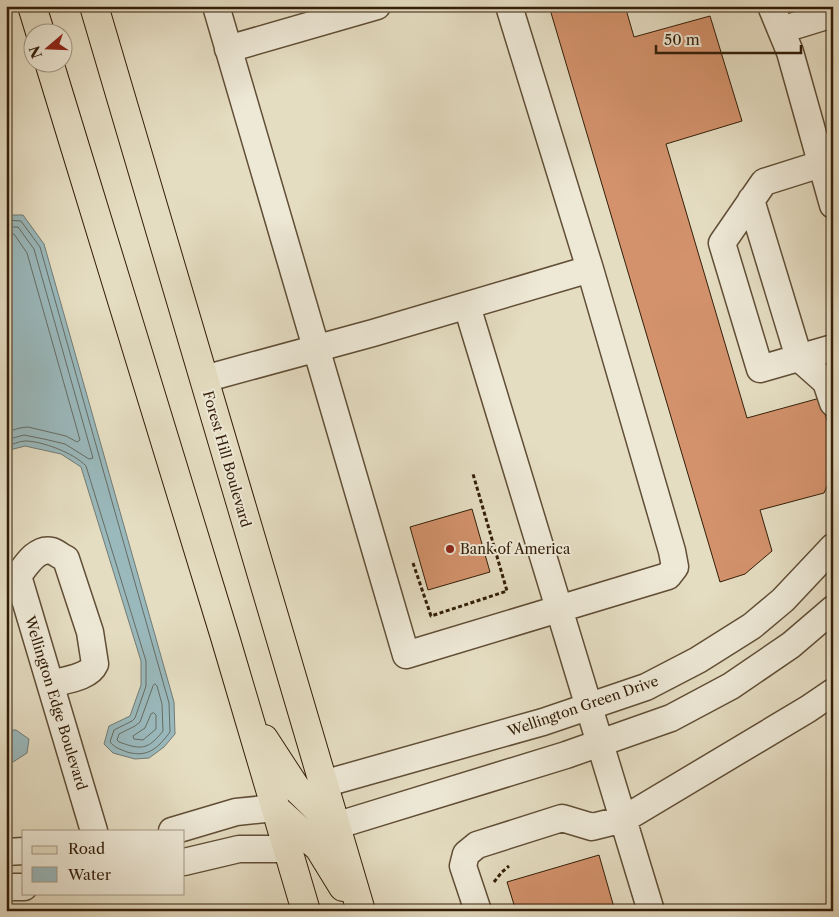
<svg xmlns="http://www.w3.org/2000/svg" width="839" height="917" font-family="'Libre Caslon Text',serif">
<style>
.water{fill:#9ab9bd;stroke:#717b75}
.lines{fill:none;stroke-linecap:round;stroke-linejoin:round}
.shore{stroke:#666c62;stroke-width:1}
.building{fill:#d3926c;stroke:#331e08}
.minor-casing{stroke:#604e36;stroke-width:29}
.major-casing{stroke:#331e08;stroke-width:30}
.path{stroke:#331e08;stroke-width:3;stroke-dasharray:4 2.5;stroke-linecap:butt}
.minor{stroke:#eee9d7;stroke-width:26}
.major{stroke:#e5ddc2;stroke-width:28}
.poi-dot{fill:#8f2418;stroke:#eee9d7;stroke-width:2}
.labels{text-anchor:middle;stroke-width:4;stroke-linejoin:round;paint-order:stroke}
.street-label{font-size:14px;fill:#331e08;stroke:#eee9d7}
.poi-label{font-size:14px;fill:#331e08;stroke:#eee9d7;text-anchor:start}
</style>
<rect width="100%" height="100%" fill="#e5ddc2"/>
<filter id="stains"><feTurbulence type="fractalNoise" baseFrequency=".004" numOctaves="4"/><feColorMatrix values="0 0 0 0 .2 0 0 0 0 .09 0 0 0 0 .02 0 0 0 .5 -.17"/></filter>
<radialGradient id="worn" r=".72"><stop offset=".6" stop-color="#630" stop-opacity="0"/><stop offset="1" stop-color="#630" stop-opacity=".3"/></radialGradient>
<path class="water" d="M10,215H23L44,244L174,702L175,734L164,747L149,758L135,759L113,753L104,744L109,726L130,716L141,685V661L81,467L61,454L25,446L6,451V216Z
M6,730H16L29,739L27,753L13,762L6,764Z"/>
<g class="lines">
<path class="shore" d="M6,220L21,221L40,247L169,703L170,732C158,748 148,758 127,752C120,749 115,748 110,742L114,730L132,721L135,718L146,686V661L86,466C74,453 42,441 25,441C19,441 12,445 6,446
M6,227H18L34,249L93,458L89,459L65,444L44,439L24,435L6,440
M6,234H14L27,253L80,440L77,442L66,436L28,427L20,428L6,432
M155,684L157,686L162,704L163,731C148,750 141,750 119,742L117,740L119,734L135,726L140,722L153,686Z
M154,713L156,715V729L143,740L134,739L133,736L145,728L151,714Z"/>
</g>
<path class="building" d="M549,6H625L634,37L710,16L742,121L666,144L747,418L820,398L833,439V474L824,493L760,510L772,551L745,574L720,582Z
M472,509L490,572L428,590L410,527Z
M599,855L615,911H516L507,882Z"/>
<g class="lines">
<defs>
<path id="minor" d="M216,6L406,655L668,576L675,567L672,551L590,269L509,6
M771,6L790,52L833,205
M781,30L833,14
M228,49L377,6
M821,164L764,182L722,243L760,369L833,348
M751,200L799,358L826,382L833,403
M467,306L651,911
M204,379L373,333L590,269
M51,684C64,680 89,678 95,664L90,632L66,559C62,557 57,553 52,551C37,547 26,565 18,576L94,831
M323,784L543,722L646,687L698,660L752,626L783,600L833,547
M335,826L566,755L671,718L731,686L791,645L833,609
M172,831L236,812L275,808
M6,852L24,851
M184,862L239,849H287
M6,887H24
M478,911L463,866L466,854L477,845L562,818L592,827L624,819L808,709L833,692"/>
<path id="major" d="M32,6L40,32
M94,6L361,911
M49,62L225,637L306,911
M264,739L296,788L334,825
M276,809L319,848L343,887"/>
</defs>
<use href="#minor" class="minor-casing"/>
<use href="#major" class="major-casing"/>
<path class="path" d="M413,563L431,616L507,591L473,474
M494,882L502,872L509,866"/>
<use href="#minor" class="minor"/>
<use href="#major" class="major"/>
</g>
<circle class="poi-dot" cx="450" cy="549" r="5"/>
<g class="labels">
<g class="street-label">
<text transform="translate(227 459) rotate(74)" y="5">Forest Hill Boulevard</text>
<text transform="translate(56 703) rotate(73)" y="5">Wellington Edge Boulevard</text>
<text transform="translate(583 706) rotate(-19)" y="5">Wellington Green Drive</text>
</g>
<g class="poi-label">
<text x="460" y="554">Bank of America</text>
</g>
</g>
<rect width="839" height="917" fill="none" stroke="#e5ddc2" stroke-width="25"/>
<rect x="8" y="8" width="824" height="902" fill="none" stroke="#331e08" stroke-width="2.5"/>
<rect x="12" y="12" width="814" height="892" fill="none" stroke="#331e08"/>
<rect x="22" y="830" width="162" height="65" fill="#eee9d7" stroke="#a39884"/>
<rect x="32" y="846" width="25" height="8" fill="#e5ddc2" stroke="#a39884"/>
<text x="68" y="854" font-size="15" fill="#331e08">Road</text>
<rect x="32" y="867" width="25" height="15" fill="#9ab9bd" stroke="#a39884"/>
<text x="68" y="880" font-size="15" fill="#331e08">Water</text>
<g transform="translate(48 48) rotate(251)"><circle r="24" fill="#eee9d7" stroke="#a39884"/>
<path d="M0-4L9 19L0 12L-9 19Z" fill="#8f2418"/>
<text y="-8" font-size="14" font-weight="bold" text-anchor="middle" fill="#331e08">N</text>
</g>
<path d="M656 45v8h145v-8" fill="none" stroke="#331e08" stroke-width="2.5"/>
<text x="664" y="45" font-size="15" fill="#331e08" stroke="#eee9d7" stroke-width="4" paint-order="stroke">50 m</text>
<rect width="100%" height="100%" filter="url(#stains)"/>
<rect width="100%" height="100%" fill="url(#worn)"/>
</svg>
